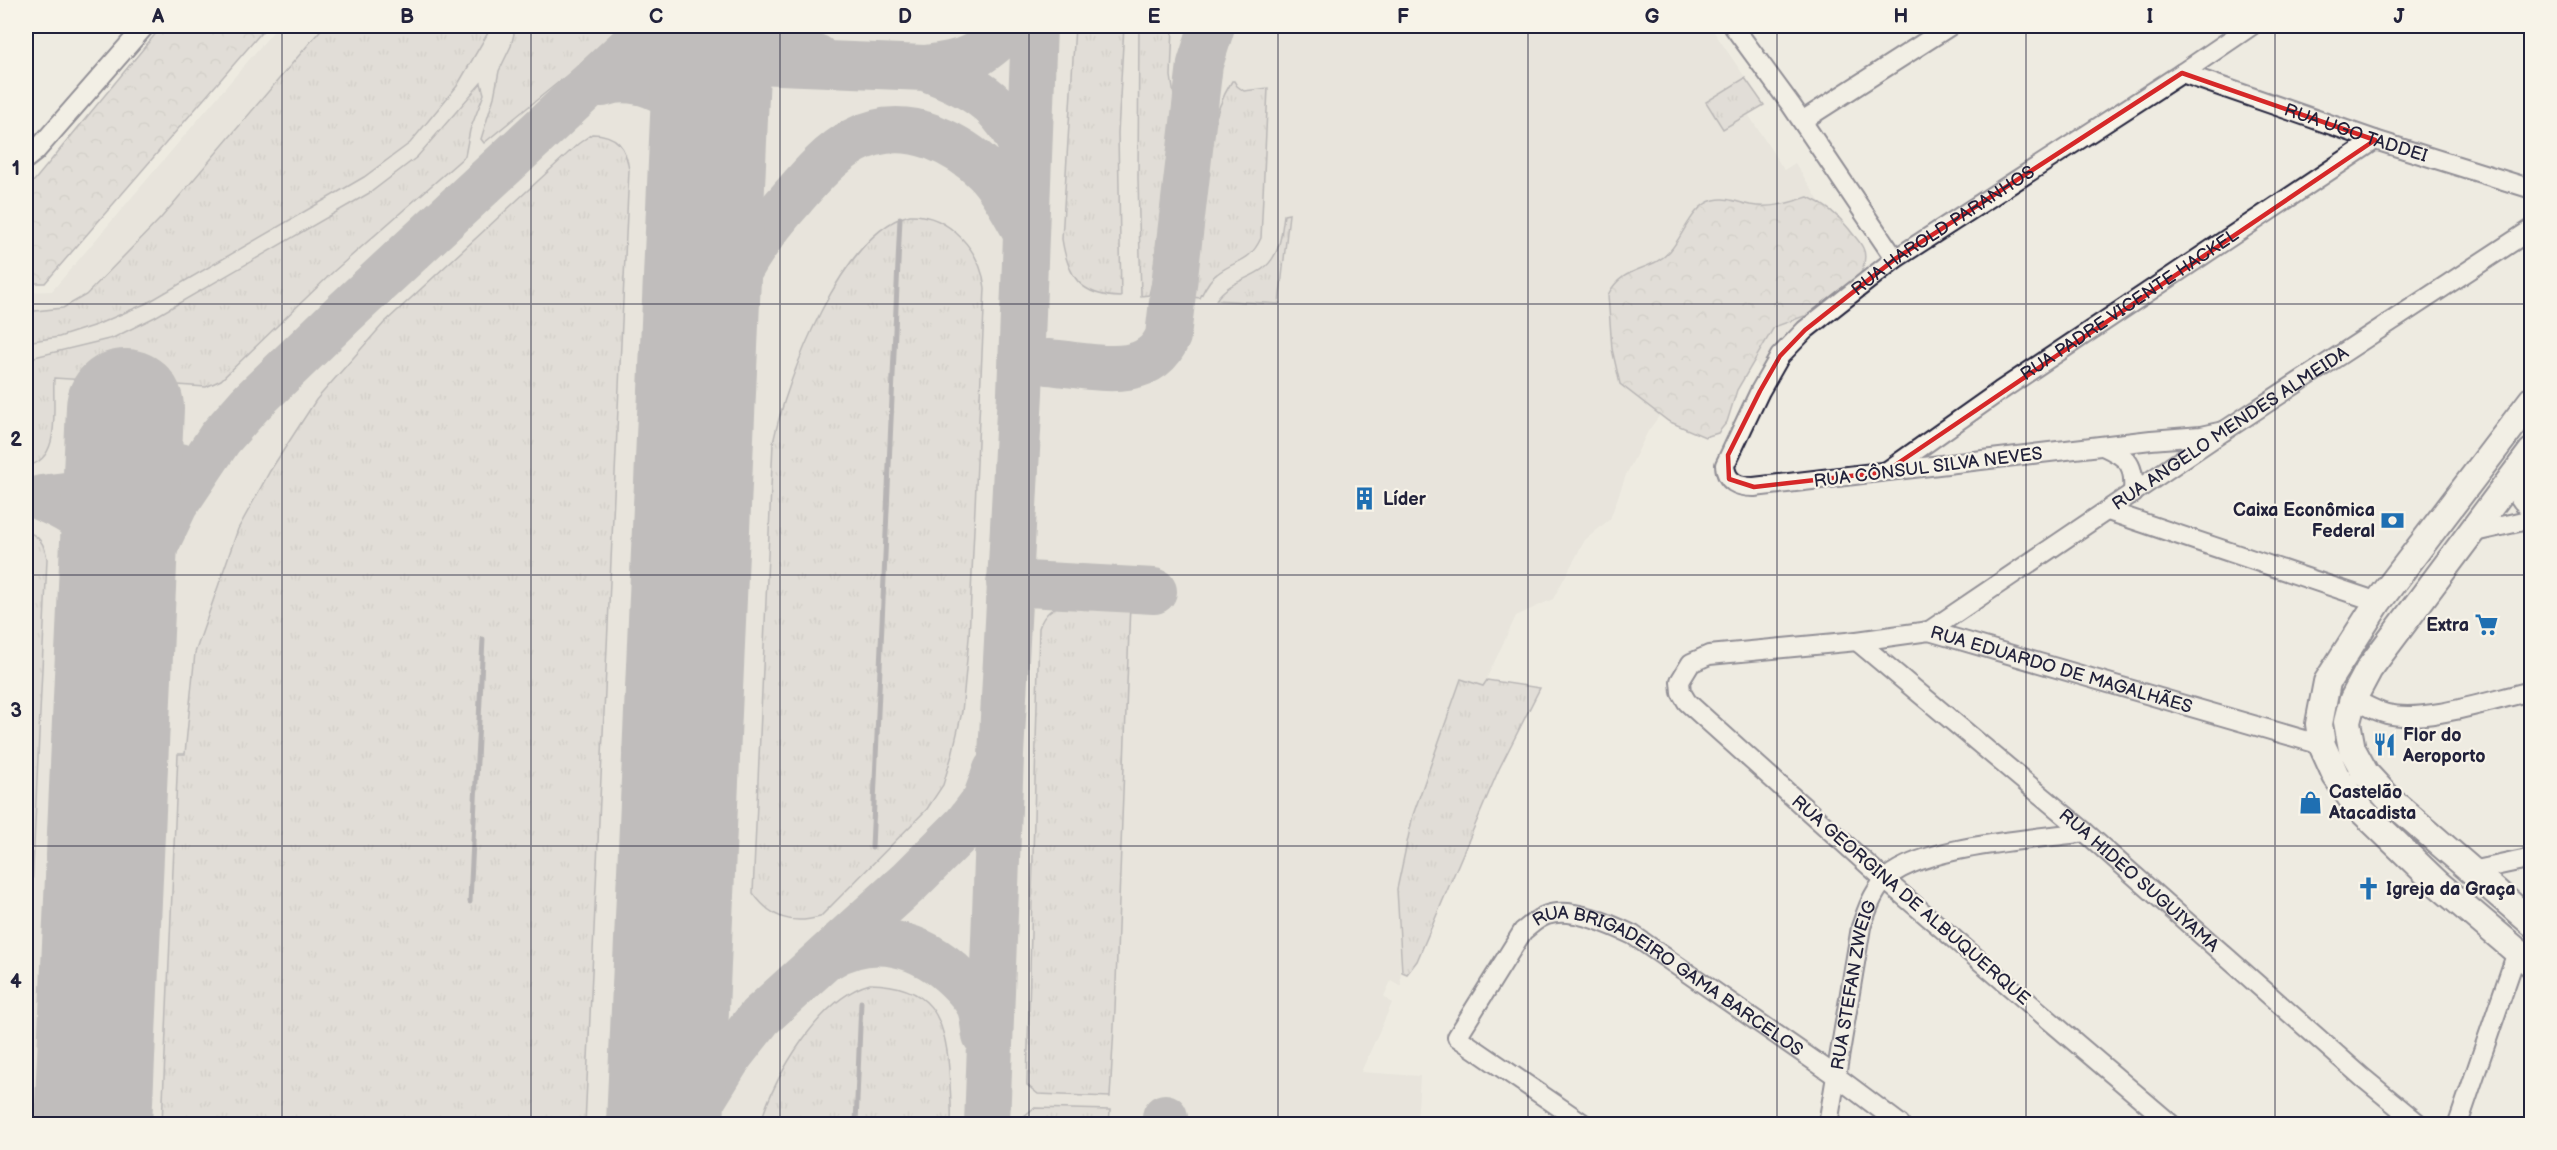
<svg xmlns="http://www.w3.org/2000/svg" width="2557" height="1150" font-family="'Balsamiq Sans',sans-serif">
<style>
.built{fill:#dfdcd4}
.grass{fill:url(#grass-tufts);stroke:#7a7882;stroke-width:1.5}
.forest{fill:url(#forest-crowns);stroke:#7a7882;stroke-width:1.5}
.lines{fill:none;stroke-linecap:round;stroke-linejoin:round}
.stream{stroke:#716f7b;stroke-width:5}
.taxiway{stroke:#88868e;stroke-width:46}
.runway{stroke:#88868e;stroke-width:118}
.street-casing{stroke:#22223b;stroke-width:22}
.secondary-casing{stroke:#22223b;stroke-width:30}
.street{stroke:#f7f3e8;stroke-width:18}
.secondary{stroke:#f7f3e8;stroke-width:26}
.marked{fill:none;stroke:#d62828;stroke-width:4.5;stroke-linejoin:round}
.grid{fill:none;stroke:#22223b;stroke-width:1.5;stroke-opacity:0.55}
.labels{text-anchor:middle;stroke-width:4.5;stroke-linejoin:round;paint-order:stroke}
.street-label{font-size:18px;fill:#22223b;stroke:#f7f3e8}
.poi-label{font-size:18px;font-weight:bold;fill:#22223b;stroke:#f7f3e8;text-anchor:start}
.neatline{fill:none;stroke:#22223b;stroke-width:2}
.grid-label{font-size:20px;text-anchor:middle;font-weight:bold;fill:#22223b}
</style>
<defs>
<pattern id="grass-tufts" width="24" height="20" patternUnits="userSpaceOnUse" patternTransform="scale(1.5)"><rect width="24" height="20" fill="#d1cdc9"/><path d="M3 7l-1-3M5 7V3M7 7l1-3M15 17l-1-3M17 17v-4M19 17l1-3" fill="none" stroke="#b3b0ae"/></pattern>
<pattern id="forest-crowns" width="20" height="18" patternUnits="userSpaceOnUse" patternTransform="scale(1.5)"><rect width="20" height="18" fill="#d1cdc9"/><path d="M2 6a3 3 0 1 1 6 0M12 15a3 3 0 1 1 6 0" fill="none" stroke="#b3b0ae"/></pattern>
</defs>
<rect width="100%" height="100%" fill="#eeebe1"/>
<filter id="ink" filterUnits="userSpaceOnUse"><feTurbulence type="fractalNoise" baseFrequency=".0167" numOctaves="2"/><feDisplacementMap in="SourceGraphic" scale="12" xChannelSelector="R" yChannelSelector="G"/><feConvolveMatrix kernelMatrix="1 2 1 2 8 2 1 2 1" color-interpolation-filters="sRGB"/></filter>
<g filter="url(#ink)">
<path class="built" d="M278,26H1710L1764,105L1748,114L1784,170L1795,163L1855,258L1760,370L1756,362L1695,368L1648,431L1626,475L1610,519L1585,540L1553,599L1516,616L1483,686L1461,679L1413,815L1397,889L1401,987L1391,981L1384,996L1392,1003L1361,1072L1420,1076L1417,1124H26V292L52,291Z"/>
<path class="grass" d="M324,26H492L457,86L410,143L364,177L147,303L96,325L59,337L26,342V312L63,308L86,295L161,218Z
M516,26H622L609,41L484,143L481,139L494,97L499,71L511,46Z
M1075,26H1124L1118,133L1121,297C1080,296 1068,277 1062,239Z
M1139,26H1173L1171,76L1180,136L1168,230L1160,249L1149,295L1141,296L1138,178Z
M1745,78L1764,105L1723,129L1706,102Z
M1232,81H1234L1237,86L1244,91L1268,88L1261,238C1249,264 1236,259 1217,274C1209,279 1204,290 1200,298L1192,297C1196,271 1199,246 1201,219C1206,172 1206,123 1232,81Z
M481,83L484,94L470,130L465,156L333,272L221,380L206,387L149,383L148,362L102,360V381L54,378C52,406 63,461 26,466V359L113,338L155,317L371,192L417,157Z
M592,134C617,134 626,147 629,170L585,1124H162L178,754H185L195,653L238,529L270,471L316,400L384,323L578,144Z
M1289,214L1279,304L1216,300C1231,277 1262,279 1274,256C1281,245 1282,228 1284,215Z
M910,215C949,214 981,251 985,288L969,638L962,712L952,755L943,785L927,809L820,917C791,925 771,918 753,893L773,443C786,381 842,231 910,215Z
M26,531C39,536 45,544 47,559L26,1021Z
M1068,602L1130,603L1115,1009L1110,1097L1038,1094L1027,1085L1039,628C1044,613 1053,607 1068,602Z
M1461,679L1483,686L1487,680L1540,688L1499,769L1417,961L1407,974L1402,972L1397,889L1413,815Z
M870,984C930,985 945,1015 949,1069C950,1088 952,1106 951,1124H760C775,1076 819,998 870,984Z
M1034,1108L1110,1110L1109,1124H1022L1023,1117Z"/>
<path class="forest" d="M162,26H267L45,283H26V186L34,181Z
M1808,197C1824,204 1838,215 1849,229C1853,235 1860,241 1863,248C1873,268 1840,306 1830,323L1825,328L1818,327L1804,316L1774,327L1737,390L1727,422L1718,433L1705,437L1668,421L1620,384L1612,349L1608,295C1622,265 1652,272 1670,251C1684,235 1692,205 1714,200C1728,197 1736,202 1750,205C1771,209 1788,203 1808,197Z"/>
<g class="lines">
<path class="stream" d="M872,848L900,218
M470,902L483,639
M856,1124L861,1002"/>
<path class="taxiway" d="M756,26L771,42L816,57
M1011,26C981,56 968,63 925,68C976,86 1012,108 1027,163
M606,73L631,62L654,57L925,68
M602,84C633,73 673,88 691,115C700,129 703,149 707,165
M1048,362C1090,365 1148,384 1168,336L1200,64L1212,26
M696,408C704,371 711,333 726,298C742,260 766,227 794,196C832,151 870,114 933,137C953,145 971,156 986,171C1003,188 1014,212 1026,232
M119,527L180,466
M1009,583L1154,591
M117,593C102,538 97,521 41,498L90,492L121,481
M109,775L122,638L146,566L175,505L220,438L250,404L342,315L653,26
M828,957C873,930 922,943 958,979C966,987 976,997 980,1008C983,1017 983,1026 985,1035
M691,1124L703,1099L731,1054L760,1017L910,881L966,825L985,800L996,770
M987,1124L1001,755L1020,393L1034,26
M1165,1124V1117"/>
<path class="runway" d="M93,1124L125,408
M665,1124L713,26"/>
<defs>
<g id="street">
<path d="M1733,26L1791,105L1895,259"/>
<path id="s1" d="M2182,73L2375,140L2532,189"/>
<path d="M1802,121L1950,26"/>
<path d="M26,159L35,152L145,26"/>
<path id="s2" d="M2224,431L2201,436L2151,440L1754,487C1738,487 1726,482 1725,465L1760,391L1780,356L1805,330L1895,259L2182,73L2251,26"/>
<path d="M2103,446C2129,458 2135,464 2133,494"/>
<path d="M2518,469C2516,491 2514,496 2532,511"/>
<path id="s3" d="M1887,471L2000,391L2375,140"/>
<path d="M2108,511L2378,602"/>
<path d="M2470,533L2532,519"/>
<path id="s4" d="M1929,631L2224,431L2532,229"/>
<path id="s5" d="M1857,641L2085,832L2362,1077L2419,1124"/>
<path d="M2353,699C2364,704 2375,711 2387,714C2426,723 2491,700 2532,691"/>
<path d="M2472,871L2532,858"/>
<path id="s6" d="M1584,1124L1457,1037L1523,931C1531,925 1537,918 1547,915C1571,906 1612,925 1633,935L1836,1076L1900,1124"/>
<path id="s7" d="M1828,1124L1861,927C1867,910 1872,895 1883,882C1913,846 2038,839 2085,832"/>
<path id="s8" d="M2171,1124L1885,880L1687,702L1681,692L1680,681L1691,663L1709,655L1857,641L1929,631L2322,745"/>
<path d="M2458,1124L2517,952"/>
</g>
<path id="secondary" d="M2532,400L2378,602L2327,682L2319,724L2322,745L2336,776L2356,805L2438,884L2532,964
M2532,451L2369,669L2353,699L2347,722L2352,749L2365,773L2389,799L2532,923"/>
</defs>
<use href="#street" class="street-casing"/>
<use href="#secondary" class="secondary-casing"/>
<use href="#street" class="street"/>
<use href="#secondary" class="secondary"/>
</g>
</g>
<path d="M0 0H2557V1150H0ZM2182,73L2375,140L1885,472L1754,487L1729,479L1728,455L1760,391L1780,356L1805,330L1895,259Z" fill="#eeebe1" fill-opacity=".55" fill-rule="evenodd"/>
<path class="marked" d="M2182,73L2375,140L1885,472L1754,487L1729,479L1728,455L1760,391L1780,356L1805,330L1895,259Z"/>
<path class="grid" d="M282,26V1124M531,26V1124M780,26V1124M1029,26V1124M1278,26V1124M1528,26V1124M1777,26V1124M2026,26V1124M2275,26V1124M26,304H2532M26,575H2532M26,846H2532"/>
<defs>
<symbol id="building-bare" viewBox="-9 -9 18 18"><path d="M-4-6H4V6H1V3H-1V6H-4ZM-2.5-4.3h1.7v1.8h-1.7ZM.8-4.3h1.7v1.8H.8ZM-2.5-1h1.7V.8h-1.7ZM.8-1h1.7V.8H.8Z" fill="#1f6fb2" stroke="#f7f3e8" stroke-width="2.5" paint-order="stroke"/></symbol>
<symbol id="bank-bare" viewBox="-9 -9 18 18"><path d="M-6-4H6V4H-6ZM0-2.3a2.3 2.3 0 1 0 0 4.6a2.3 2.3 0 1 0 0-4.6Z" fill="#1f6fb2" stroke="#f7f3e8" stroke-width="2.5" paint-order="stroke"/></symbol>
<symbol id="supermarket-bare" viewBox="-9 -9 18 18"><path d="M-6-5.5h2.5l.6 2H6L4.5 2H-2.5L-4.4-4H-6ZM-1.5 3.2a1.3 1.3 0 1 0 .1 0ZM3 3.2a1.3 1.3 0 1 0 .1 0Z" fill="#1f6fb2" stroke="#f7f3e8" stroke-width="2.5" paint-order="stroke"/></symbol>
<symbol id="restaurant-bare" viewBox="-9 -9 18 18"><path d="M-5-6h1v4h1v-4h1v4h1v-4h1v5L-1.5 .5V6h-2V.5L-5-1ZM5-6V6H3V1.5H1.5Q1.5-4 5-6Z" fill="#1f6fb2" stroke="#f7f3e8" stroke-width="2.5" paint-order="stroke"/></symbol>
<symbol id="shop-bare" viewBox="-9 -9 18 18"><path d="M-5-2.5h2.3a2.7 3.5 0 0 1 5.4 0H5L5.5 6h-11ZM-1.5-2.5h3a1.5 2.3 0 0 0-3 0Z" fill="#1f6fb2" stroke="#f7f3e8" stroke-width="2.5" paint-order="stroke"/></symbol>
<symbol id="church-bare" viewBox="-9 -9 18 18"><path d="M-1.2-6h2.4v3.5h3.3v2.4h-3.3V6h-2.4V-.1h-3.3v-2.4h3.3Z" fill="#1f6fb2" stroke="#f7f3e8" stroke-width="2.5" paint-order="stroke"/></symbol>
</defs>
<g fill-rule="evenodd">
<use href="#building-bare" x="1348" y="482" width="33" height="33"/>
<use href="#bank-bare" x="2376" y="504" width="33" height="33"/>
<use href="#supermarket-bare" x="2470" y="608" width="33" height="33"/>
<use href="#restaurant-bare" x="2368" y="728" width="33" height="33"/>
<use href="#shop-bare" x="2294" y="786" width="33" height="33"/>
<use href="#church-bare" x="2352" y="872" width="33" height="33"/>
</g>
<g class="labels">
<g class="street-label">
<text dy="6" stroke="none"><textPath href="#s1" startOffset="184">RUA UGO TADDEI</textPath></text>
<text dy="6" stroke="none"><textPath href="#s2" startOffset="843">RUA HAROLD PARANHOS</textPath></text>
<text dy="6" stroke="none"><textPath href="#s3" startOffset="294">RUA PADRE VICENTE HACKEL</textPath></text>
<text dy="6" stroke="none"><textPath href="#s4" startOffset="363">RUA ANGELO MENDES ALMEIDA</textPath></text>
<text transform="translate(1928 467) rotate(-7)" y="6">RUA CÔNSUL SILVA NEVES</text>
<text dy="6" stroke="none"><textPath href="#s8" startOffset="1065">RUA EDUARDO DE MAGALHÃES</textPath></text>
<text dy="6" stroke="none"><textPath href="#s5" startOffset="370">RUA HIDEO SUGUIYAMA</textPath></text>
<text transform="translate(1911 900) rotate(41)" y="6">RUA GEORGINA DE ALBUQUERQUE</text>
<text dy="6" stroke="none"><textPath href="#s7" startOffset="141">RUA STEFAN ZWEIG</textPath></text>
<text dy="6" stroke="none"><textPath href="#s6" startOffset="448">RUA BRIGADEIRO GAMA BARCELOS</textPath></text>
</g>
<g class="poi-label">
<text x="1383" y="505">Líder</text>
<text x="2375" y="516" text-anchor="end">Caixa Econômica<tspan x="2375" dy="21">Federal</tspan></text>
<text x="2469" y="631" text-anchor="end">Extra</text>
<text x="2403" y="741">Flor do<tspan x="2403" dy="21">Aeroporto</tspan></text>
<text x="2329" y="798">Castelão<tspan x="2329" dy="21">Atacadista</tspan></text>
<text x="2386" y="895">Igreja da Graça</text>
</g>
</g>
<rect width="2557" height="1150" fill="none" stroke="#f7f3e8" stroke-width="66"/>
<rect x="33" y="33" width="2491" height="1084" class="neatline"/>
<g class="grid-label">
<text x="158" y="23">A</text>
<text x="407" y="23">B</text>
<text x="656" y="23">C</text>
<text x="905" y="23">D</text>
<text x="1154" y="23">E</text>
<text x="1403" y="23">F</text>
<text x="1652" y="23">G</text>
<text x="1901" y="23">H</text>
<text x="2150" y="23">I</text>
<text x="2399" y="23">J</text>
<text x="16" y="175">1</text>
<text x="16" y="446">2</text>
<text x="16" y="717">3</text>
<text x="16" y="988">4</text>
</g>
</svg>
